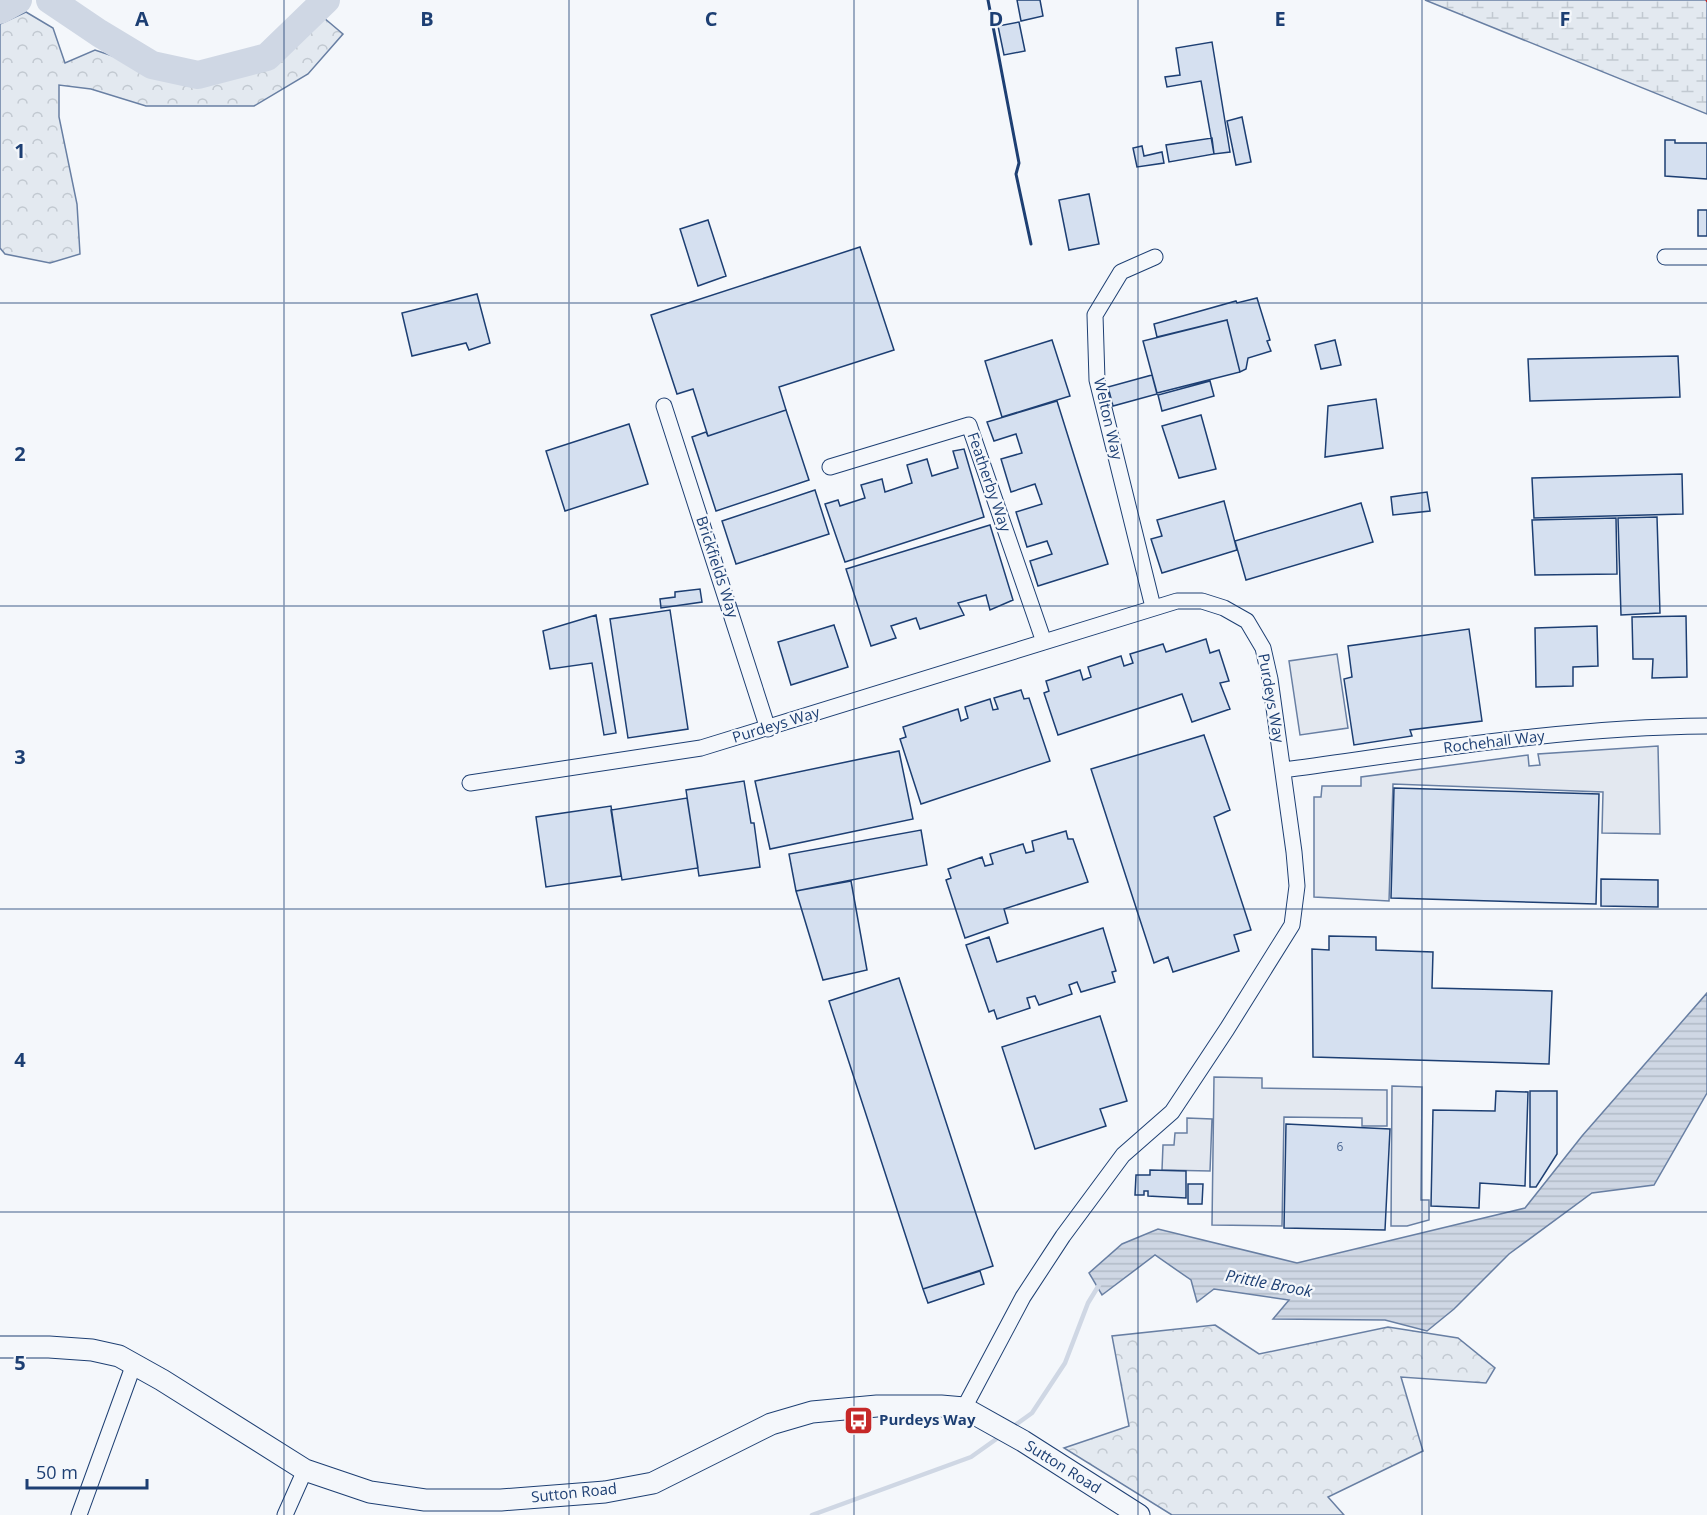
<svg xmlns="http://www.w3.org/2000/svg" width="1707" height="1515" font-family="'Open Sans',sans-serif">
<style>
.forest{fill:url(#forest-crowns);stroke:#687fa3;stroke-width:1.5}
.wetland{fill:url(#wetland-marsh);stroke:#687fa3;stroke-width:1.5}
.parking{fill:#e3e8f0;stroke:#687fa3;stroke-width:1.5}
.water{fill:url(#water-rules);stroke:#687fa3;stroke-width:1.5}
.lines{fill:none;stroke-linecap:round;stroke-linejoin:round}
.stream{stroke:#cfd7e4;stroke-width:4.5}
.river{stroke:#cfd7e4;stroke-width:28}
.building{fill:#d5e0f0;stroke:#1d3f73;stroke-width:1.5}
.street-casing{stroke:#1d3f73;stroke-width:17}
.secondary-casing{stroke:#1d3f73;stroke-width:23}
.street{stroke:#f4f7fb;stroke-width:15}
.secondary{stroke:#f4f7fb;stroke-width:21}
.wall{stroke:#1d3f73;stroke-width:3}
.power{stroke:#c62828;stroke-width:1.5;stroke-dasharray:21 4.5 3 4.5;stroke-linecap:butt}
.grid{fill:none;stroke:#1d3f73;stroke-width:1.5;stroke-opacity:0.55}
.labels{text-anchor:middle;stroke-width:4.5;stroke-linejoin:round;paint-order:stroke}
.number-label{font-size:12px;fill:#4b6792}
.street-label{font-size:15px;fill:#1d3f73;stroke:#f4f7fb}
.poi-label{font-size:15px;font-weight:bold;fill:#1d3f73;stroke:#f4f7fb;text-anchor:start}
.water-label{font-size:16px;font-style:italic;fill:#1d3f73;stroke:#f4f7fb}
.grid-label{font-size:20px;text-anchor:middle;font-weight:bold;fill:#1d3f73;stroke:#f4f7fb;stroke-width:4.5;stroke-linejoin:round;paint-order:stroke}
</style>
<defs>
<pattern id="forest-crowns" width="20" height="18" patternUnits="userSpaceOnUse" patternTransform="scale(1.5)"><rect width="20" height="18" fill="#e3e9f0"/><path d="M2 6a3 3 0 1 1 6 0M12 15a3 3 0 1 1 6 0" fill="none" stroke="#c2c9d1"/></pattern>
<pattern id="wetland-marsh" width="20" height="14" patternUnits="userSpaceOnUse" patternTransform="scale(1.5)"><rect width="20" height="14" fill="#e3e9f0"/><path d="M1 5h8M5 5V1M11 12h8M15 12V8" fill="none" stroke="#c2c9d1"/></pattern>
<pattern id="water-rules" width="6" height="5" patternUnits="userSpaceOnUse" patternTransform="scale(1.5)"><rect width="6" height="5" fill="#cfd7e4"/><path d="M0 2.5h6" fill="none" stroke="#b1bac7"/></pattern>
</defs>
<rect width="100%" height="100%" fill="#f4f7fb"/>
<path class="forest" d="M26,12L53,28L65,63L95,50L175,77L223,74L258,66L297,42L324,18L343,34L308,74L254,106H146L91,89L59,85V117L77,204L80,254L50,263L5,254L0,248V24Z
M1215,1325L1259,1354L1388,1327L1458,1338L1495,1368L1486,1383L1401,1377L1423,1451L1328,1497L1344,1515H1172L1064,1448L1129,1426L1112,1336Z"/>
<path class="wetland" d="M1425,0H1707V114Z"/>
<path class="parking" d="M1337,654L1348,728L1300,735L1289,661Z
M1658,746L1660,834L1602,833L1603,792L1393,784L1389,901L1314,897V797H1321L1322,786H1361V777L1528,755L1529,766L1540,765L1538,754Z
M1214,1077L1262,1078V1088L1387,1090V1126H1362V1118L1284,1117L1282,1226L1212,1225Z
M1392,1086L1422,1087L1421,1200H1429V1220L1407,1226H1391Z
M1187,1118L1212,1119L1210,1171L1162,1170L1163,1145H1174L1175,1133H1187Z"/>
<path class="water" d="M1707,993V1093L1654,1185L1592,1193L1509,1254L1454,1309L1427,1331L1385,1320L1273,1319L1289,1300L1214,1289L1197,1302L1191,1280L1155,1255L1102,1295L1089,1273L1122,1244L1158,1229L1297,1263L1525,1208L1582,1136Z"/>
<g class="lines">
<path class="stream" d="M1011,1428L1032,1413L1065,1363L1088,1303L1099,1285
M812,1515L971,1457L1002,1435"/>
<path class="river" d="M50,0L99,33L152,65L198,75L267,57L326,0
M0,10L18,0"/>
</g>
<path class="building" d="M1017,0H1040L1043,16L1021,21Z
M1019,22L1025,51L1004,55L998,26Z
M1212,42L1230,152L1214,154L1201,81L1167,87L1165,77L1180,75L1176,48Z
M1242,117L1251,162L1236,165L1227,121Z
M1212,138L1214,154L1169,162L1166,145Z
M1665,140H1675V143H1707V179L1665,176Z
M1142,146L1144,156L1162,152L1164,163L1137,167L1133,148Z
M1089,194L1099,244L1069,250L1059,200Z
M1698,210H1707V236H1698Z
M708,220L726,276L698,286L680,229Z
M860,247L894,350L779,387L786,410L708,436L693,389L677,394L651,315Z
M477,294L490,343L469,350L466,343L412,356L402,313Z
M1257,298L1270,340L1267,341L1271,351L1248,358L1246,369L1240,372L1227,320L1157,337L1154,324L1236,301L1237,303Z
M1227,320L1240,372L1157,393L1143,341Z
M1052,340L1070,396L1002,417L985,361Z
M1335,340L1341,365L1321,369L1315,345Z
M1678,356L1680,397L1530,401L1528,359Z
M1152,375L1157,394L1113,406L1108,387Z
M1210,381L1214,396L1162,411L1158,395Z
M1376,399L1383,448L1325,457L1328,406Z
M1057,401L1108,564L1038,586L1030,561L1052,554L1047,541L1027,547L1016,512L1042,504L1035,484L1011,492L1001,459L1022,453L1016,434L994,441L987,422Z
M786,410L809,480L716,511L692,437L706,432L708,436Z
M1201,415L1216,469L1179,478L1162,426Z
M629,424L648,484L565,511L546,451Z
M964,449L984,517L845,562L825,504L838,500L840,506L865,498L861,485L882,479L885,492L912,483L907,465L927,459L932,476L958,468L953,451Z
M1682,474L1683,514L1534,518L1532,478Z
M815,490L829,534L736,564L722,521Z
M1427,492L1430,511L1393,515L1391,497Z
M1224,501L1237,550L1162,573L1151,539L1162,536L1157,520Z
M1361,503L1373,542L1246,580L1235,541Z
M1657,517L1660,613L1621,615L1618,518Z
M1616,518L1617,574L1535,575L1532,520Z
M990,525L1013,600L990,610L986,595L958,603L964,615L920,629L916,618L891,626L896,638L871,646L846,569Z
M700,589L702,602L661,608L660,599L675,597V592Z
M670,610L688,729L628,738L610,619Z
M596,615L616,733L604,735L592,663L550,669L543,631Z
M1686,616L1687,677L1652,678L1653,659H1633L1632,617Z
M834,625L848,667L791,685L778,642Z
M1597,626L1598,666L1573,667V686L1536,687L1535,628Z
M1469,629L1482,721L1410,730L1412,736L1354,745L1344,679L1352,677L1348,646Z
M1206,639L1210,653L1219,650L1229,681L1220,683L1230,709L1192,722L1182,694L1058,735L1044,693L1049,691L1046,681L1080,670L1083,680L1091,677L1088,667L1121,656L1124,666L1133,663L1130,654L1163,644L1166,652Z
M1021,690L1024,699L1029,698L1050,761L921,804L900,739L906,737L903,727L958,709L961,721L968,718L965,707L990,699L993,710L998,709L994,698Z
M1204,735L1230,810L1214,817L1251,930L1234,935L1239,951L1173,972L1168,957L1154,963L1091,769Z
M899,751L913,819L770,849L755,781Z
M744,781L751,823H754L760,867L699,876L686,790Z
M1394,788L1599,794L1596,904L1391,898Z
M687,798L698,868L622,880L611,810Z
M611,806L621,876L546,887L536,817Z
M921,830L927,865L796,891L789,854Z
M1066,831L1068,839H1073L1088,882L1004,909L1008,923L965,938L946,880L951,878L948,869L982,857L985,866L993,864L990,854L1023,844L1026,853L1034,851L1032,841Z
M1601,879L1658,880V907L1601,906Z
M851,881L867,970L823,980L796,891Z
M1103,928L1116,971L1112,972L1115,982L1081,992L1077,982L1069,985L1072,994L1039,1005L1035,996L1027,998L1030,1008L997,1019L994,1010L989,1012L966,945L989,937L997,962Z
M1329,936L1376,937V950L1433,952L1432,988L1552,991L1549,1064L1313,1057L1312,949L1329,950Z
M899,978L993,1266L923,1289L829,1001Z
M1100,1016L1127,1101L1100,1109L1106,1126L1035,1149L1002,1047Z
M1496,1091L1528,1092L1525,1186L1480,1183L1479,1208L1431,1206L1433,1110L1495,1111Z
M1530,1091H1557V1154L1536,1187H1530Z
M1286,1124L1390,1129L1385,1230L1284,1228Z
M1150,1170L1186,1171V1198L1148,1196V1191H1144V1195H1135L1136,1175H1150Z
M1188,1184H1203L1202,1204H1188Z
M980,1271L984,1284L928,1303L923,1289Z"/>
<g class="lines">
<defs>
<path id="street" d="M1665,257H1707
M664,406L768,729
M830,467L969,425L1044,642
M1153,607L1097,380L1095,315L1121,272L1155,257
M1283,770C1424,751 1565,727 1707,726
M470,783L701,748L1177,601H1202L1224,608L1247,621L1263,648L1270,679L1294,852L1297,886L1292,925L1227,1029L1172,1112L1123,1155L1063,1236L1023,1297L964,1408
M79,1515L134,1364
M285,1515L305,1470"/>
<path id="secondary" d="M0,1347H49L92,1350L119,1356L162,1380L305,1470L370,1492L425,1500H501L605,1492L653,1483L771,1424L812,1412L877,1406H941L964,1408L1023,1441L1139,1515"/>
</defs>
<use href="#street" class="street-casing"/>
<use href="#secondary" class="secondary-casing"/>
<use href="#street" class="street"/>
<use href="#secondary" class="secondary"/>
<path class="wall" d="M988,0L1019,163L1016,174L1031,244"/>
<path class="power" d="M1706,0L1707,2"/>
</g>
<path class="grid" d="M284,0V1515M569,0V1515M854,0V1515M1138,0V1515M1422,0V1515M0,303H1707M0,606H1707M0,909H1707M0,1212H1707"/>
<defs>
<symbol id="bus-square" viewBox="-11 -11 22 22"><rect x="-9" y="-9" width="18" height="18" rx="4" fill="#c62828" stroke="#f4f7fb"/><path d="M-5-6H5V4H4V6H2V4H-2V6H-4V4H-5ZM-3.5-4V0h7V-4ZM-3.5 1.2v1.5H-2V1.2ZM2 1.2v1.5H3.5V1.2Z" fill="#fff"/></symbol>
</defs>
<g fill-rule="evenodd">
<use href="#bus-square" x="842" y="1404" width="33" height="33"/>
</g>
<g class="labels">
<g class="number-label">
<text x="1340" y="1151">6</text>
</g>
<g class="street-label">
<text transform="translate(1108 419) rotate(77)" y="5">Welton Way</text>
<text transform="translate(989 482) rotate(71)" y="5">Featherby Way</text>
<text transform="translate(717 567) rotate(72)" y="5">Brickfields Way</text>
<text transform="translate(1271 698) rotate(80)" y="5">Purdeys Way</text>
<text transform="translate(776 725) rotate(-17)" y="5">Purdeys Way</text>
<text transform="translate(1494 742) rotate(-7)" y="5">Rochehall Way</text>
<text transform="translate(1063 1467) rotate(32)" y="5">Sutton Road</text>
<text transform="translate(574 1493) rotate(-6)" y="5">Sutton Road</text>
</g>
<g class="poi-label">
<text x="879" y="1425">Purdeys Way</text>
</g>
<g class="water-label">
<text transform="translate(1269 1283) rotate(11)" y="6">Prittle Brook</text>
</g>
</g>
<g class="grid-label">
<text x="142" y="26">A</text>
<text x="427" y="26">B</text>
<text x="711" y="26">C</text>
<text x="996" y="26">D</text>
<text x="1280" y="26">E</text>
<text x="1565" y="26">F</text>
<text x="20" y="158">1</text>
<text x="20" y="461">2</text>
<text x="20" y="764">3</text>
<text x="20" y="1067">4</text>
<text x="20" y="1370">5</text>
</g>
<path d="M27 1479v9h120v-9" fill="none" stroke="#1d3f73" stroke-width="3"/>
<text x="36" y="1479" font-size="18" fill="#1d3f73" stroke="#f4f7fb" stroke-width="4.5" paint-order="stroke">50 m</text>
</svg>
